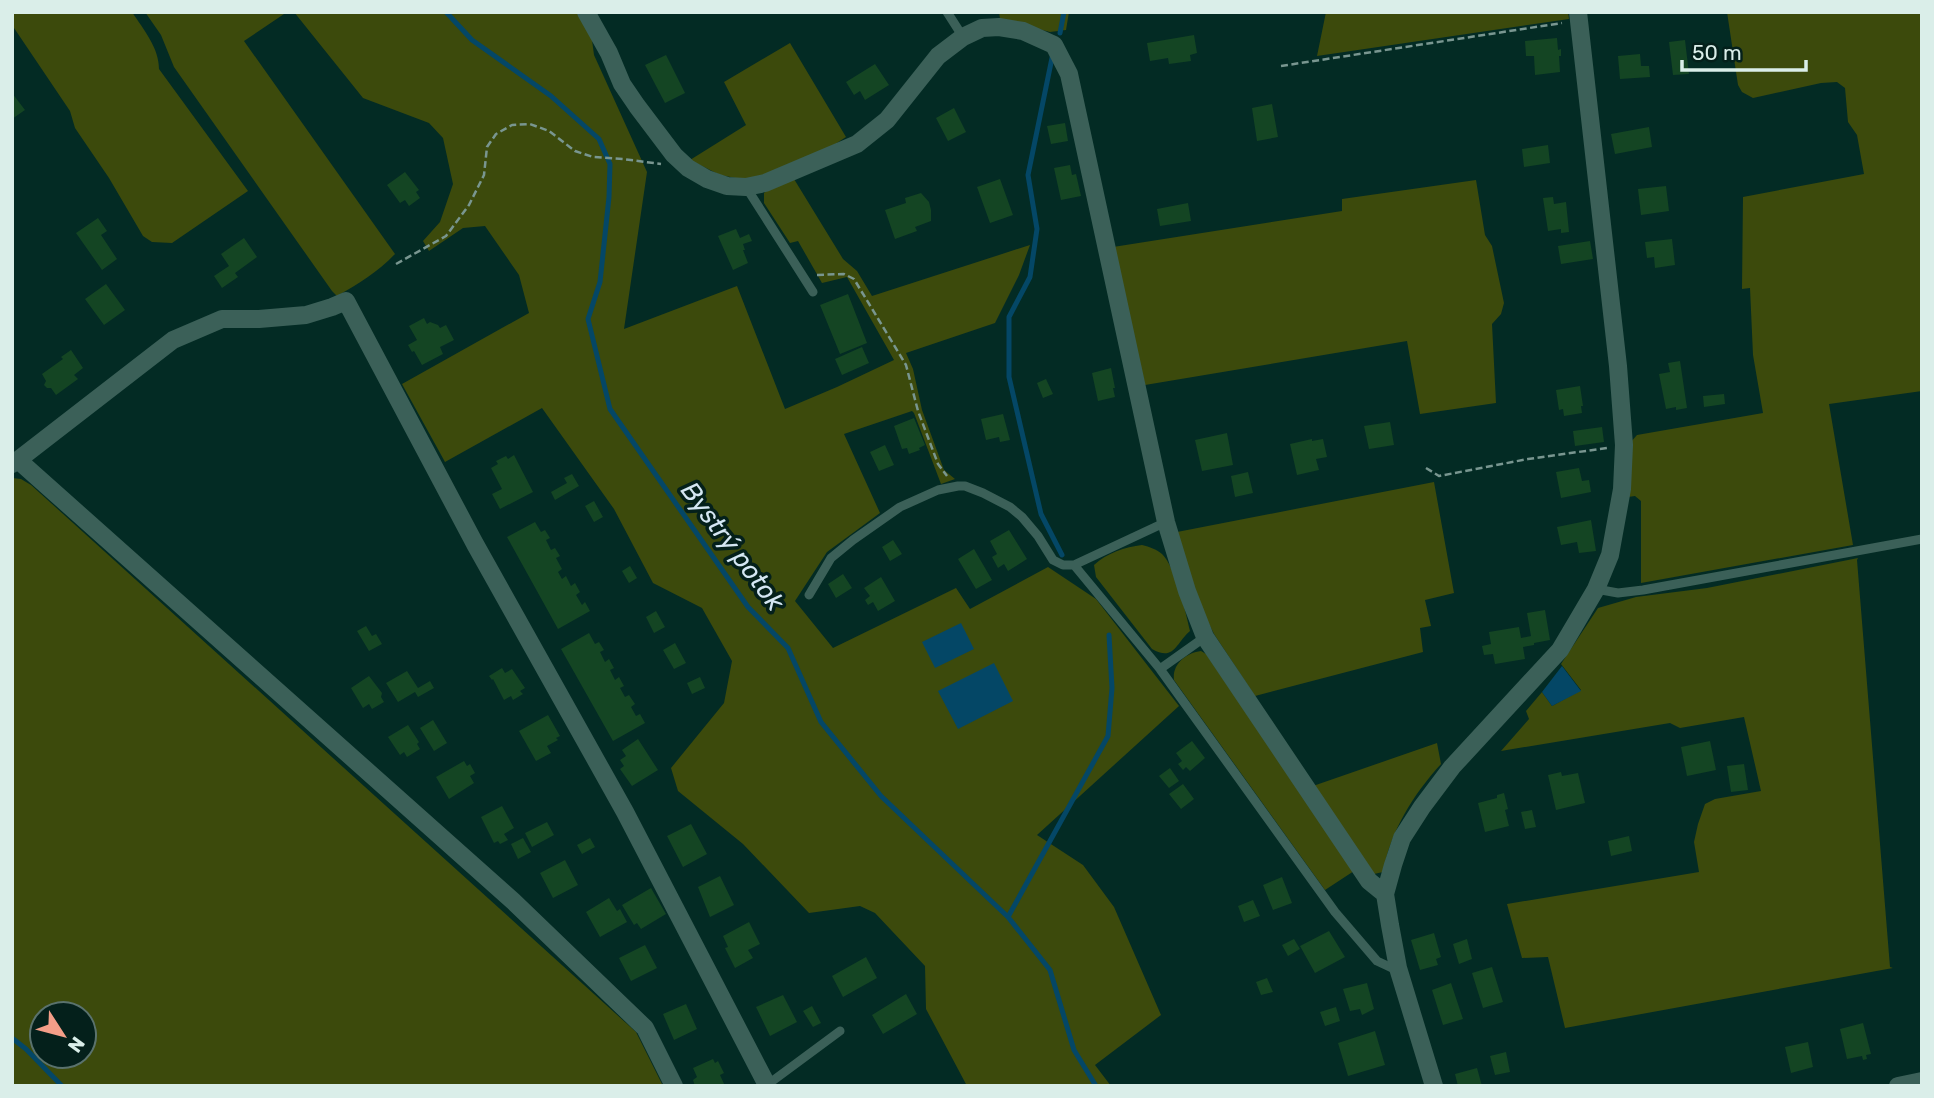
<svg xmlns="http://www.w3.org/2000/svg" width="1934" height="1098" font-family="Rubik,sans-serif">
<style>
.green{fill:#3c4a0c;fill-rule:evenodd}
.water{fill:#044766}
.lines{fill:none;stroke-linecap:round;stroke-linejoin:round}
.stream{stroke:#044766;stroke-width:5}
.building{fill:#144523}
.path{stroke:#799690;stroke-width:2.5;stroke-dasharray:7 3.5;stroke-linecap:butt}
.lane{stroke:#3b6058;stroke-width:9}
.street{stroke:#3b6058;stroke-width:18}
.labels{text-anchor:middle;stroke-width:7;stroke-linejoin:round;paint-order:stroke}
.water-label{font-size:26px;font-style:italic;fill:#d5e7f3;stroke:#04201b}
</style>
<rect width="100%" height="100%" fill="#032b24"/>
<path class="green" d="M12,12H132C144,30 159,48 159,69L248,191L172,243L152,242L143,236L109,178L75,128L70,111L12,25Z
M145,12H287L244,41L395,254C378,272 358,284 337,296L332,291L174,67L161,35Z
M294,12H578L592,40L594,55L647,172L624,329L737,286L785,409L837,387L894,360L847,277L822,283L798,241L790,243L764,203V193L769,189L794,179L843,259L857,271L872,296L1030,245L1019,275L995,323L906,353L913,369L922,410L944,470L955,479L941,484L914,413L912,411L844,434L880,513L827,552L795,601L833,648L956,588L970,609L1048,567L1096,599L1179,706L1037,835L1083,865L1114,907L1161,1015L1095,1065L1111,1086H967L926,1009L925,966L875,913L860,906L809,913L743,844L678,791L671,768L724,703L732,661L702,608L653,583L614,509L542,408L445,462L402,384L529,313L519,275L485,226L463,228L429,251L423,241L440,222L453,184L443,138L429,123L363,98Z
M999,12H1069L1066,30L1050,32L1000,19Z
M1326,12H1568L1569,19L1317,56Z
M1727,12H1922V391L1829,404L1853,545L1641,583V501L1635,496L1628,497L1630,443L1637,435L1763,413L1753,355L1750,288L1742,289L1743,197L1864,174L1857,135L1848,122L1845,88L1837,82L1821,83L1753,98L1742,92L1738,85Z
M790,43L846,137L823,152L762,178L741,179L720,175L690,160L746,125L724,82Z
M1476,180L1485,235L1492,246L1504,303L1501,314L1492,324L1496,403L1420,414L1407,341L1145,385L1113,247L1342,211V199Z
M12,478L21,479L31,485L636,1032L663,1086H12ZM42,1014H84V1056H42Z
M1434,482L1454,593L1425,600L1431,626L1420,628L1423,652L1255,696L1214,634L1201,608L1177,532Z
M1142,545C1150,547 1156,549 1162,554C1175,566 1186,613 1190,631C1176,643 1174,662 1152,649L1096,577L1094,565C1107,553 1125,547 1142,545Z
M1858,558L1857,560L1890,967L1893,968L1565,1028L1548,957L1522,958L1507,904L1699,872L1694,842L1698,824L1705,804L1715,799L1761,791L1744,717L1680,728L1670,723L1501,751L1529,719L1526,711L1542,692L1552,706L1581,690L1561,664L1598,608L1636,597L1707,588Z
M1201,651L1206,654L1354,871L1325,890L1174,680C1172,664 1186,653 1201,651Z
M1437,743L1441,764C1413,795 1391,830 1383,872L1374,874L1313,786Z"/>
<path class="water" d="M961,623L974,649L935,668L922,642Z
M994,663L1013,701L958,729L938,691Z
M1562,666L1581,691L1552,706L1542,692Z"/>
<g class="lines">
<path class="stream" d="M446,12L472,40L551,96L599,139L610,164L609,197L600,282L588,319L610,409L748,607L788,648L821,722L881,796L1008,917L1050,970L1074,1050L1096,1086
M1060,33L1064,12
M1053,53L1028,175L1037,229L1030,277L1009,317V377L1041,514L1062,555
M1008,917L1108,736L1112,688L1109,635
M12,1038L26,1049L62,1086"/>
</g>
<path class="building" d="M1194,35L1197,53L1190,55L1191,61L1169,64L1168,58L1150,61L1147,43Z
M1557,38L1558,50L1561,49V56H1559L1560,72L1535,75L1534,56H1526L1525,41Z
M1685,40L1689,74L1673,75L1669,42Z
M1640,54L1641,66H1649L1650,77L1620,79L1618,56Z
M666,55L685,93L665,103L645,65Z
M875,64L889,85L865,100L860,91L854,95L846,82Z
M12,93L25,110L12,119Z
M1272,104L1278,137L1257,141L1252,108Z
M954,108L966,132L948,141L936,118Z
M1065,123L1068,141L1051,144L1047,126Z
M1649,127L1652,147L1615,154L1611,134Z
M1548,145L1550,163L1524,167L1522,149Z
M1070,165L1072,175L1076,174L1081,196L1061,200L1054,168Z
M405,172L419,190L416,192L420,198L409,206L405,200L400,203L387,185Z
M1000,179L1013,215L990,223L977,187Z
M1666,186L1669,211L1641,215L1638,189Z
M921,193L929,202L931,210V221L915,227L917,231L895,239L885,210L906,203L905,198Z
M1553,197L1554,204L1566,202L1569,232L1561,233V229L1548,231L1543,198Z
M1188,203L1191,221L1160,226L1157,209Z
M98,218L107,231L101,235L117,259L102,270L76,233Z
M736,229L740,238L749,234L752,241L743,244L745,250H743L748,263L733,270L718,236Z
M244,238L257,257L235,273L238,277L222,288L214,276L229,266L221,254Z
M1672,239L1675,265L1655,268L1654,257L1647,258L1645,242Z
M1590,241L1593,259L1561,264L1558,246Z
M106,284L125,310L104,325L85,299Z
M848,294L867,343L840,354L820,305Z
M424,318L427,324L430,322L438,325L440,328L446,325L454,340L440,347L443,354L422,365L414,351L412,352L408,345L417,340L409,326Z
M862,347L869,363L842,375L835,359Z
M71,350L83,368L74,375L78,379L56,395L51,388H47L44,385L46,381L42,374L63,359L61,357Z
M1680,361L1687,408L1676,410V407L1666,409L1659,374L1670,372L1668,363Z
M1111,368L1115,388H1113L1115,397L1098,401L1092,373Z
M1046,379L1053,394L1043,398L1037,383Z
M1580,386L1583,406H1581L1582,413L1564,416L1563,409L1559,410L1556,390Z
M1724,394L1725,404L1704,407L1703,396Z
M1003,414L1010,440L1000,442L999,437L986,440L981,419Z
M914,418L925,445L919,448L920,450L909,454L907,448L902,449L894,426Z
M1390,422L1394,445L1369,449L1364,426Z
M1602,427L1604,442L1575,446L1573,431Z
M1227,433L1233,465L1202,471L1195,440Z
M1312,439V441L1323,439L1327,457L1316,459L1319,470L1297,475L1290,444Z
M885,445L894,465L879,471L870,452Z
M514,455L533,492L500,509L492,494L502,489L491,468L498,464L496,461L506,456L508,459Z
M1579,468L1582,481L1589,480L1591,492L1561,498L1556,472Z
M1248,472L1253,493L1235,497L1231,476Z
M572,474L579,486L555,500L551,492L567,483L564,478Z
M594,501L603,517L594,522L585,506Z
M1591,520L1596,551L1579,553L1577,542L1561,545L1557,527Z
M535,522L541,532L545,530L550,538L546,540L551,550L555,548L560,556L556,558L562,569L558,572L562,579L566,576L571,586L575,583L580,592L576,595L582,605L585,602L590,611L558,629L507,537Z
M1009,530L1027,559L1008,571L1004,564L998,568L992,557L997,554L990,541Z
M893,540L902,554L890,561L882,547Z
M974,549L992,580L976,589L958,559Z
M630,566L637,578L629,583L622,571Z
M843,574L852,588L836,598L828,584Z
M881,577L895,601L878,611L873,602L868,605L865,600L870,596L864,588Z
M1545,610L1550,640L1534,643V645L1523,647L1525,659L1495,664L1493,654L1484,655L1482,646L1491,644L1489,632L1519,627L1521,638L1531,636L1527,613Z
M656,611L665,627L654,633L646,617Z
M366,626L372,636L376,634L382,644L369,651L357,631Z
M589,633L595,644L599,642L604,650L600,652L605,662L609,659L614,668L610,670L615,680L619,677L624,686L620,688L625,697L629,695L635,704L631,707L636,716L640,714L645,723L613,741L561,649Z
M675,643L686,663L674,669L663,650Z
M502,668L505,673L512,669L525,688L520,691L523,694L513,700L511,696L504,700L493,679L492,680L489,676Z
M407,671L418,688L430,681L434,688L418,697L415,692L398,702L386,683Z
M369,676L382,693L381,697L384,702L372,709L369,704L363,708L351,688Z
M700,677L705,688L692,694L687,683Z
M548,715L560,736L556,738L558,740L547,746L551,753L536,761L519,731Z
M433,720L447,743L434,751L420,728Z
M408,725L419,742L417,744L420,749L407,757L404,752L400,755L388,737Z
M638,739L658,770L632,786L620,769L624,766L620,760L626,756L622,750Z
M1192,741L1205,758L1190,771L1186,767L1183,770L1178,764L1182,761L1176,753Z
M1710,741L1716,770L1687,776L1681,747Z
M464,761L467,766L470,764L475,773L470,776L474,783L449,799L436,777Z
M1744,764L1748,790L1731,792L1727,766Z
M1170,768L1179,781L1169,788L1159,776Z
M1561,772L1562,776L1578,773L1585,803L1556,810L1548,775Z
M1183,784L1194,799L1181,809L1169,794Z
M1504,793L1508,809L1505,810L1509,826L1485,832L1478,803L1497,798V795Z
M502,806L514,828L504,834L508,840L500,844L498,841L494,843L481,817Z
M1532,810L1536,827L1525,829L1521,812Z
M547,822L554,835L532,847L525,833Z
M691,824L707,854L683,867L667,836Z
M1629,836L1632,851L1611,856L1608,841Z
M523,838L531,852L518,859L511,844Z
M590,838L595,847L582,854L577,845Z
M565,860L578,885L553,898L540,873Z
M720,876L734,905L710,917L698,887Z
M1282,877L1292,903L1273,910L1263,885Z
M651,888L666,914L641,929L637,923L634,925L622,905Z
M609,898L617,911L620,909L627,922L600,937L586,912Z
M1253,900L1260,916L1244,922L1238,906Z
M749,922L760,944L748,950L753,958L735,968L725,948L728,947L723,936Z
M1329,931L1345,957L1315,973L1300,946Z
M1434,933L1441,957L1436,959L1438,965L1420,970L1411,940Z
M1294,939L1300,949L1288,956L1282,945Z
M1467,939L1472,959L1459,964L1453,944Z
M645,945L657,968L631,981L619,958Z
M866,957L877,978L843,997L832,976Z
M1492,967L1503,1002L1483,1008L1472,973Z
M1267,978L1273,992L1261,995L1256,982Z
M1367,983L1374,1009L1362,1015L1360,1009L1350,1011L1343,989Z
M1451,983L1463,1019L1443,1025L1432,990Z
M906,994L917,1014L883,1034L872,1015Z
M783,995L797,1022L770,1036L756,1007Z
M686,1004L697,1029L674,1040L663,1014Z
M812,1006L821,1023L813,1027L803,1011Z
M1336,1007L1340,1021L1325,1026L1320,1012Z
M1863,1023L1871,1054L1866,1055L1867,1059L1863,1060L1862,1056L1847,1059L1840,1029Z
M1375,1031L1385,1065L1348,1076L1338,1043Z
M1808,1042L1813,1067L1791,1073L1785,1047Z
M1506,1052L1510,1072L1495,1075L1490,1056Z
M713,1059L715,1063L718,1061L724,1073L720,1075L725,1086H695L693,1080L697,1077L693,1068Z
M1477,1068L1482,1086H1458L1455,1074Z"/>
<g class="lines">
<path class="path" d="M1281,66L1562,23
M396,264L446,236L469,205L484,175L487,147L496,134L512,125L530,124L549,131L575,151L593,157L623,159L661,164
M817,275L844,274L854,279L906,365L918,411L938,464L947,476
M1426,468L1439,476L1528,459L1607,448"/>
<path class="lane" d="M947,12L963,37
M746,187L813,292
M1074,565L1160,669L1335,912L1377,961L1392,968H1398
M1596,589L1618,593L1643,590L1922,539
M809,595L831,558L853,540L900,507L938,490L958,486H965L983,493L1010,507L1022,517L1038,536L1053,560L1063,565H1074L1166,522
M1160,669L1205,637
M767,1085L840,1031"/>
<path class="street" d="M586,12L609,53L622,84L637,106L674,155L688,168L707,179L727,186L746,187L765,183L857,144L887,120L938,56L963,37L982,28L999,27L1023,31L1054,45L1069,74L1166,522L1187,591L1205,637L1369,881L1385,894
M18,460L173,340L222,319H259L306,315L332,307L346,301L475,544L625,812L767,1085L765,1086
M12,464L18,460L513,901L645,1028L674,1086
M1434,1086L1398,968L1390,925L1385,894L1393,865L1402,838L1422,807L1452,767L1560,650L1576,623L1596,589L1610,555L1622,489L1624,445L1618,366L1578,12
M1898,1086L1922,1081"/>
</g>
<g class="labels">
<g class="water-label">
<text transform="translate(733 546) rotate(53)" y="9">Bystrý potok</text>
</g>
</g>
<rect width="1934" height="1098" fill="none" stroke="#daeee9" stroke-width="28"/>
<g transform="translate(63 1035) rotate(126)"><circle r="33" fill="#04201b" stroke="#5a726d" stroke-width="2"/>
<path d="M0-5L12 26L0 18L-12 26Z" fill="#f49e88"/>
<text y="-10" font-size="19" font-weight="bold" text-anchor="middle" fill="#daeee9">N</text>
</g>
<path d="M1682 60v10h124v-10" fill="none" stroke="#daeee9" stroke-width="3.5"/>
<text x="1692" y="60" font-size="21" fill="#daeee9" stroke="#04201b" stroke-width="5" paint-order="stroke">50 m</text>
</svg>
